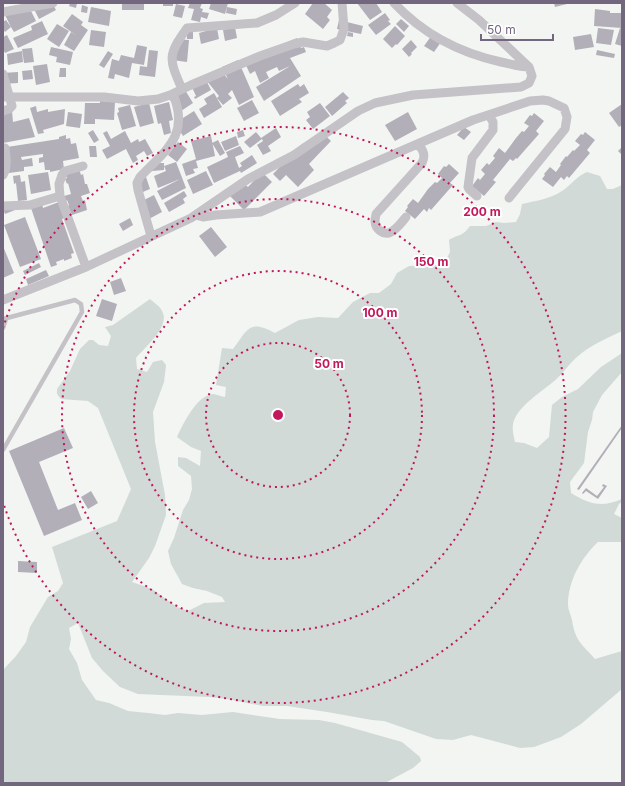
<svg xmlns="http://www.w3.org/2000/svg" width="625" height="786" font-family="Inter,sans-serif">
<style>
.green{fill:#d1dad7}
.building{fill:#b3afb9}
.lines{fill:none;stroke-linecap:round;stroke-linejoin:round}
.lane{stroke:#c4c1c7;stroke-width:4.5}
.street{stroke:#c4c1c7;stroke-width:9}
.ring{fill:none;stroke:#c2185b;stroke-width:2;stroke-dasharray:2 4}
.centre{fill:#c2185b;stroke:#fff;stroke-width:2}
.ring-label{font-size:12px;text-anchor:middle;font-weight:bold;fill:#c2185b;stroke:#fff;stroke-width:4;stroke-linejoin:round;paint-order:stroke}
</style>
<rect width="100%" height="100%" fill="#f2f5f2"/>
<path class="green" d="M587,172L600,176L607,189H613L622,185V331C607,338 589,346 577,357C568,365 562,375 553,382C542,391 522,404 515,418C511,426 513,433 515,442L524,443L537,448L549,437L552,405L562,397L578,389L601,367L622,353V372L602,395L593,412L592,420L588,432L584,463L570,482L571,493C589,504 601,508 622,499V502L619,504L614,514L622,518V542H598C581,558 568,581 568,605C568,610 571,615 572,620C573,627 575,635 579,641C583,647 590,653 595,659L622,651V689L581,724L561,737L534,747L520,748L471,735L453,740L436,739L384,721L372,720L327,712L287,706H263L227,699L209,697L138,694L120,687L103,671L92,658L78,623L69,628L71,639L69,649L77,663L82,680L96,700L109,703L128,711L148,713L165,715L178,713L202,715L233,712L280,719L319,720L335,723L402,742L420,757L421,761L413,768L385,783H3V670L16,656L26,642L30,627L48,597L58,591L63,583L52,547L117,521L131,489L98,408L88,401L61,399L57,394V389L70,371L80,349L89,340H93L99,345L108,346L111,336L105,327L113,325L150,299C154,303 160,306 162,311C171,326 145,347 136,358L137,369L147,372L153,362L162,360L166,365L164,382L153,412L155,442L165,495L166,515L155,546L149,558L132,582L152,589L177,607L188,611L204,603L225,602L222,597L207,591L193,588L182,584L171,564L168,551L174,538L183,510L189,500L192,489L191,476L178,466V457L186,458L200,466L201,451L191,447L177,437C183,424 197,395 213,394C216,394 222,397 225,397L226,387L216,385L222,348L233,349C248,329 249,319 275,333L299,320L318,317L338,318L353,302L370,293H379L391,284L397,273L409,266L436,265L445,262L450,252L449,240C460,233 461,238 470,226H486L496,222L504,223L516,222L520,214L522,204C535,201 550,199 562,191C571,185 577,176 587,172Z"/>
<path class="building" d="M27,3L36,21L14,32L11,27L5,32L3,29V22L6,20L11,27L5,15Z
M52,3L56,10L39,19L34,9Z
M70,3H77L76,8L69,6Z
M122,3H144V10H122Z
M163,3H173V6H163Z
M190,3H202L200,8L203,9L202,12L209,13L207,19L201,17L200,22L191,20L194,9L188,8Z
M211,3H228L225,14L209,9Z
M313,3H324L332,10L327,17L330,20L323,29L305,14Z
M357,3H376L382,12L370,20Z
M554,3H566L567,4L555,7Z
M176,4L185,6L182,18L173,16Z
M82,5L88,7L87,13L81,12Z
M91,7L111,11L109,26L88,22Z
M227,7L237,9L236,15L226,13Z
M595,9L610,11V13H622V28L594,26Z
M385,13L390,20L388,21L391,24L376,35L368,25Z
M72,14L83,22L81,25L88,30L74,51L64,45L71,32L77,36L63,26Z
M401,19L409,26L404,32L396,24Z
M339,20L363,26L361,34L337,29Z
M42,21L48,34L18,48L13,38L32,30L31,26Z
M57,24L69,31L59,47L47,39Z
M395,26L405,36L397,45L396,44L392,48L383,39Z
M235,27L237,38L225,41L223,30Z
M217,28L219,39L201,44L199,33Z
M598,28L614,30L611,45L596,43Z
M620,28L622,29V46L615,44Z
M91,30L106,32L104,47L89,45Z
M187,32H193V39H187Z
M348,32L353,33V37L347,36Z
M591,34L594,47L575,50L573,37Z
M7,35L14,49L5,53L3,49V37Z
M432,35L441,42L434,52L424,46Z
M297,38L301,48L304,47L306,52L290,58L301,76L264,101L256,87L290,66L279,71L277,67L266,72L269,78L260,83L255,71L250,74L244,61Z
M174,39L189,40L187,62L172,60Z
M411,40L417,47L411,53L412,54L409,57L402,49Z
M137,45L147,47L144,65L132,63L129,78L115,74L114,79L108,78L112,59L119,61L121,55L134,58Z
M51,47L73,52L70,65L56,62L57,57L49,55Z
M32,48L34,62L24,63L22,49Z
M149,50L158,51L155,77L139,75L140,66L147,67Z
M597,50L615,54L614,58L596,55Z
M22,51L23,62L8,65L7,54Z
M108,51L113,54L104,68L99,65Z
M238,60L254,97L239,105L232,90L228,94L232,98L223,105L217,98L219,96L207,81L220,70L228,79L222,67Z
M47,64L50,82L36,85L33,66Z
M60,68H66V77H59Z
M32,70L33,79L23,80L22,71Z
M18,72V83L3,84V73Z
M204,76L211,90L195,99L194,97L196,96L190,83Z
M298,84L300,87L304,84L309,93L299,99L302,102L280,116L271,101Z
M185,90L193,103L178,113L170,100Z
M343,92L349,98L345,101L347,103L332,116L325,107Z
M214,93L222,107L204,118L199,109L207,104L204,99Z
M252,100L259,113L244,121L237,108Z
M100,101L115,102L114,120L95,119V124H84L85,103H100Z
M169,102L173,120L169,121L171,133L164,135L161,123L158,124L154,106Z
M149,103L154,123L140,127L134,107Z
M320,103L330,116L313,129L306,120L310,117L307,112Z
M622,104V125L619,127L609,113Z
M130,105L136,126L122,130L117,113L119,112L118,108Z
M36,106L37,112L48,109V112L65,109L64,124L43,130L44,133L38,134L30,108Z
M12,111L13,122L29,118L35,137L3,143V113Z
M194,111L202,124L183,136L175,123Z
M68,112L82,114L80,128L66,126Z
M408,112L417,129L395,141L385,125Z
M534,113L544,121L536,131L539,134L517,159L516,158L513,161L510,159L493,180L496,182L484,196L472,186L478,178L480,180L485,174L481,170L487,163L489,165L495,158L493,156L499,148L505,153L516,138L522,131L524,132L529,126L524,123L530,115L532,116Z
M464,127L471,132L464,140L457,135Z
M276,128L281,137L268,146L271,151L263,155L257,145L263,141L262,139L250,148L244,142L256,132L261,138Z
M93,130L99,140L94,143L88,133Z
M243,130L245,136L238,138L237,132Z
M107,131L111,139L125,131L131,143L138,139L139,142L145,139L153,153L147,156L144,151L136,156L138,160L133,163L126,149L107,159L102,150L110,146L103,133Z
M585,132L595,140L587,150L590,153L569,178L567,176L564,180L561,177L553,187L542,179L545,175L544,174L550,167L556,172L561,165L560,164L566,156L567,157L573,150L574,151L580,145L575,141L581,134L583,135Z
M324,134L331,141L309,164L314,170L298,187L286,175L280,181L273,174L302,144Z
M66,135V139L70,138L71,144L76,143L79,158L63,161L64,169L50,172V170H45L44,162L39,163V158L43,157V154L21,157L22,160L32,158L33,166L24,167V171L9,173L7,147L59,139V137Z
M211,136L215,156L196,161L198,168L193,169L195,173L186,176L182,164L196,159L191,141Z
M236,136L239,145L225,151L221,142Z
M218,140L225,153L220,156L212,143Z
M178,142L187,149L177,162L168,155Z
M89,146H96L97,157H90Z
M240,146L244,153L235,157L239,168L242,166L240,163L252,155L257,163L241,173L240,171L214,183L207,167L228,157L226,152Z
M622,147V155L618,151Z
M176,162L186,188L162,200L157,191L180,179L158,188L154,176L166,171L164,166Z
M152,163H164V170L152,171Z
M449,164L459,173L450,183L453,185L431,210L429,208L427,212L424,209L415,219L405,211L408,207L407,206L413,199L418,203L428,189L435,182L437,183L442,178L438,174L444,166L446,167Z
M79,169L81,175L83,174L85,184H87L90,193L81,196L83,201L85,200L87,210L72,215L68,206L69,205L67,200L66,201L64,196L71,194L68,183L67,184L65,179L67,178L65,174Z
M206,171L213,185L193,194L187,180Z
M48,172L51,190L31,194L28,175Z
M262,172L272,182L244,210L229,195L242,182L248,187Z
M20,175L21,182L25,181L27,200L18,201L16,183L14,184L13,176Z
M146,177L150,189L138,194L133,181Z
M184,191L187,196L183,199L185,203L169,212L164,203Z
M154,195L162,212L147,220L138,203Z
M59,202L64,218L62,219L74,253L71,254L72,258L64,261V259L56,262L57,265L51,267L31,208L42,204L43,208Z
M12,203L15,210L5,214L3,209Z
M25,217L41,259L20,267L4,225Z
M130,218L133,225L123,231L119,224Z
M211,227L227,247L215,257L199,236Z
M3,246L14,273L3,278Z
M39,263L41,267L25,275L23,271Z
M46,270L49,276L28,285L26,279Z
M121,278L126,291L114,295L110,282Z
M102,299L117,304L112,321L96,316Z
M622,425V428L579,490L577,489Z
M64,428L73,448L39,462L58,510L75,503L82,520L44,536L9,451Z
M603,484L607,486L598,499L586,491L583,494L582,493L586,488L597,496L604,487L602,486Z
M91,491L98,503L88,509L81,497Z
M18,561L37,562V573L18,572Z"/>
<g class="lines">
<path class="lane" d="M3,319L75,300L81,304L82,312L3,450
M3,328L6,319"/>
<path class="street" d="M394,3C423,34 460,53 501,62C511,64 519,67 529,67
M3,12L53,3
M3,74L12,106L9,109L3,111
M182,89C169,59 167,56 187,28L257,23L276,15L295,3
M3,97H104L138,101L158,99L170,95L191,85L260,56L294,44L303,42L327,46L334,43L340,40L344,29L342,3
M83,166L65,171L62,175L59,184L60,196L86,267
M3,175C8,167 6,156 5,148
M477,196L469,189L468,187L472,158L493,130V122L489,115
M3,206L30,205L60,196
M195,215L203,217L216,215L260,212L473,120L530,101L543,100L549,101L564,108L567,117L565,129L509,198
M406,217C402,222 397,229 391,232C384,236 375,229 375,221C375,218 376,216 376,214L422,163C426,155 423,150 418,144
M151,236L138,190L137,183L140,177C166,150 190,135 173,94
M3,300L86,267L191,218L248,179L294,155L358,111L375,103L413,95L521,87L529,83L532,76L529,67L479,20L457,3"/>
</g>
<g class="ring">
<circle cx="278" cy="415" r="72"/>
<circle cx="278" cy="415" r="144"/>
<circle cx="278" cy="415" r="216"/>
<path d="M3 328A288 288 0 1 1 3 502"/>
</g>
<circle cx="278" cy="415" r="6" class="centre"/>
<g class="ring-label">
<text x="482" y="216">200 m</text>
<text x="431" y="266">150 m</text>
<text x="380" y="317">100 m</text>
<text x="329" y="368">50 m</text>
</g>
<rect width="625" height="786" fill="none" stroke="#736780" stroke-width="8"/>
<path d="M481 34v6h72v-6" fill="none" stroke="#736780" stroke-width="2"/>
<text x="487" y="34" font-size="12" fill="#736780" stroke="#ffffff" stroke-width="3" paint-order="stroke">50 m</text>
</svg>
